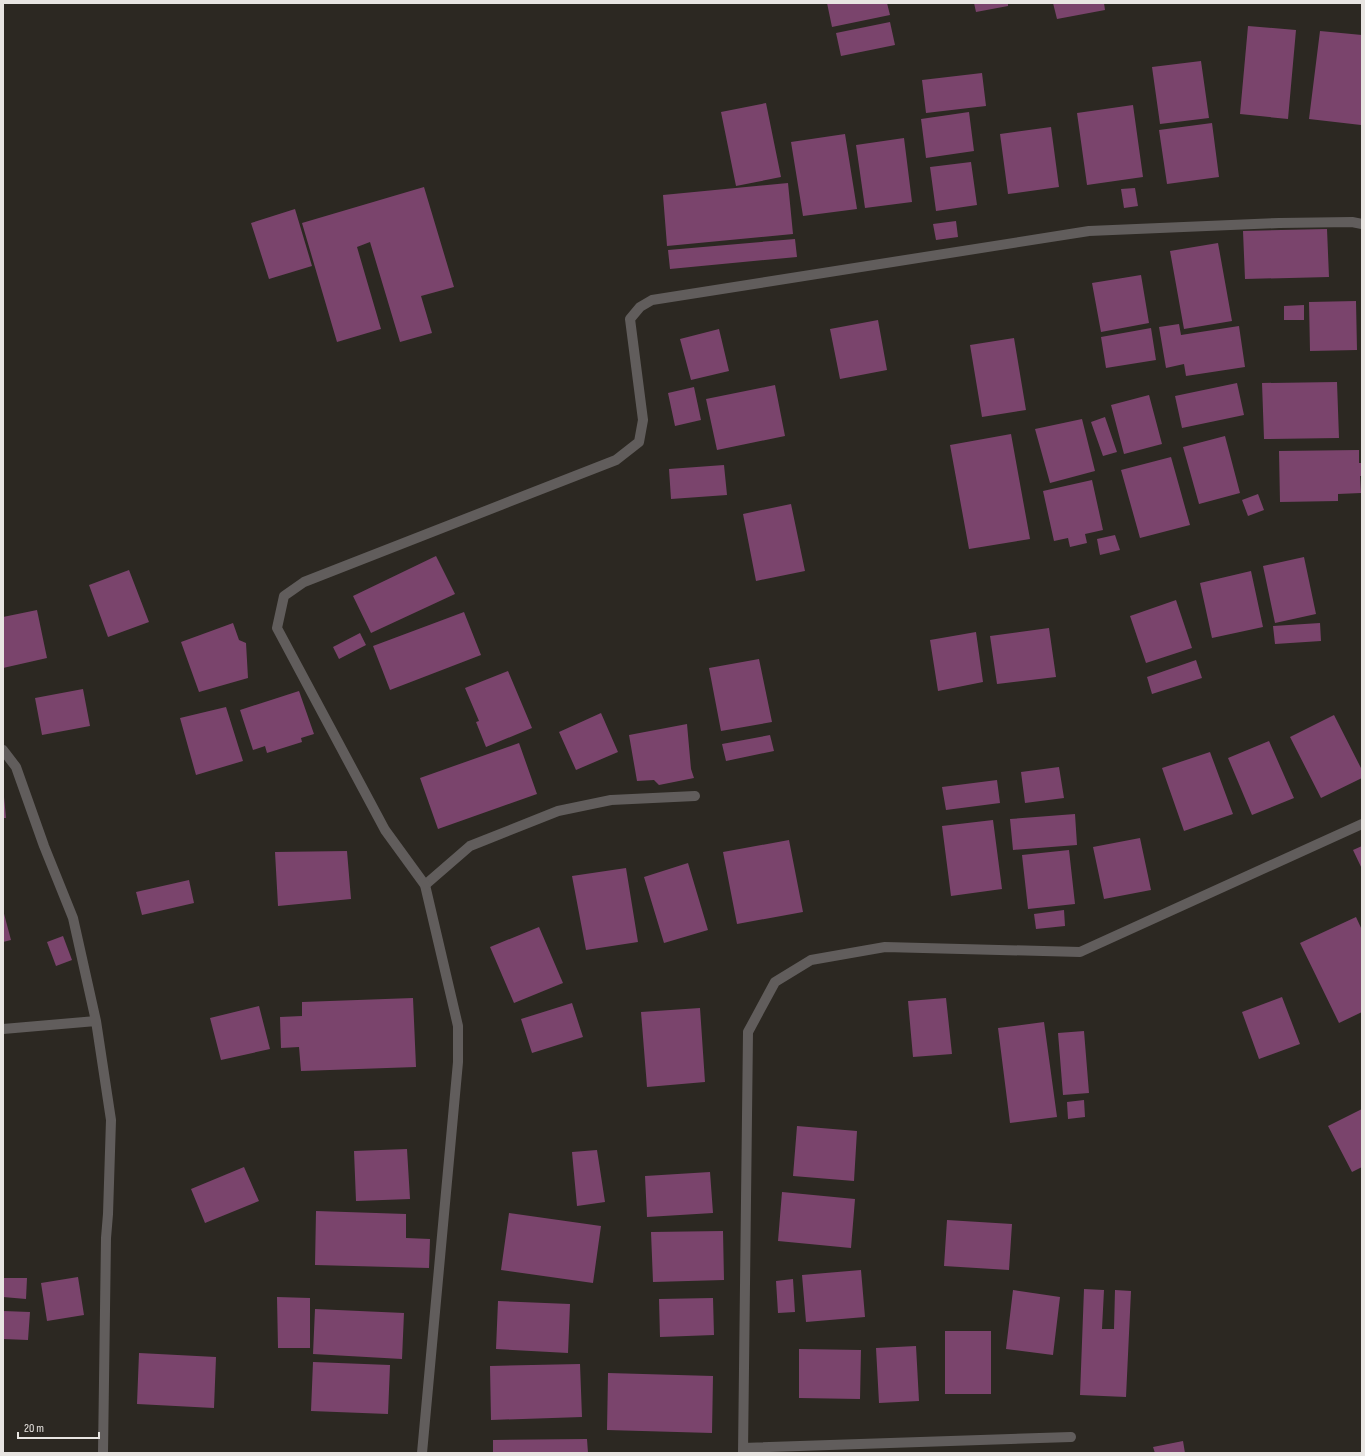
<svg xmlns="http://www.w3.org/2000/svg" width="1365" height="1456" font-family="'Sofia Sans Condensed',sans-serif">
<style>
.building{fill:#7a446c}
.lines{fill:none;stroke-linecap:round;stroke-linejoin:round}
.lane{stroke:#615d5c;stroke-width:10}
.street{stroke:#615d5c;stroke-width:10}
</style>
<rect width="100%" height="100%" fill="#2c2822"/>
<path class="building" d="M827,3H887L890,15L832,27Z
M974,3H1008V6L976,12Z
M1053,3H1104L1105,10L1057,19Z
M890,22L895,45L841,56L836,33Z
M1248,26L1296,30L1288,119L1240,114Z
M1320,31L1362,35V111L1361,125L1309,119Z
M1201,61L1209,118L1160,124L1152,67Z
M982,73L986,106L926,113L922,80Z
M766,103L781,177L736,186L721,112Z
M1133,105L1143,177L1087,185L1077,113Z
M969,112L974,151L926,158L921,119Z
M1212,123L1219,177L1167,184L1159,130Z
M1051,127L1059,187L1008,194L1000,134Z
M845,134L857,209L803,216L791,142Z
M904,138L912,202L865,208L856,145Z
M971,162L977,205L936,211L930,167Z
M788,183L793,234L667,246L663,195Z
M424,187L454,287L421,296L432,333L400,342L370,242L357,247L381,329L337,342L302,223Z
M1135,188L1138,206L1124,208L1121,189Z
M295,209L312,266L269,279L251,223Z
M956,221L958,237L936,240L933,224Z
M1327,229L1329,277L1245,279L1243,231Z
M795,239L797,257L670,269L668,250Z
M1218,243L1232,321L1184,329L1170,251Z
M1141,275L1149,323L1101,332L1092,283Z
M1356,301L1357,350L1310,351L1309,302Z
M1304,305V320H1284V306Z
M878,320L887,370L840,379L830,329Z
M1179,324L1181,335L1239,326L1245,367L1186,376L1184,364L1166,368L1159,327Z
M1151,328L1156,360L1106,368L1101,337Z
M719,329L729,371L691,380L680,339Z
M1014,338L1026,410L982,417L970,345Z
M1337,382L1339,438L1264,439L1262,383Z
M1237,383L1244,415L1182,428L1175,396Z
M775,385L785,436L717,450L706,399Z
M694,387L701,420L675,426L668,393Z
M1149,395L1162,444L1124,454L1111,405Z
M1105,417L1117,452L1103,456L1091,422Z
M1082,419L1095,471L1050,483L1035,429Z
M1011,434L1030,539L969,549L950,445Z
M1225,436L1240,493L1199,504L1183,447Z
M1359,450V463H1362V476H1360L1361,493L1338,494V501L1280,502L1279,451Z
M1171,457L1190,525L1140,538L1121,470Z
M724,465L727,495L671,499L669,469Z
M1092,480L1103,530L1085,534L1087,543L1070,547L1068,538L1054,541L1043,491Z
M1258,494L1264,510L1248,516L1242,500Z
M791,504L805,571L756,581L743,514Z
M1115,535L1120,550L1100,555L1097,539Z
M436,556L455,594L371,633L353,596Z
M1304,557L1316,614L1275,623L1263,566Z
M129,570L149,622L108,637L89,585Z
M1251,571L1263,627L1212,638L1200,583Z
M1176,600L1192,648L1146,663L1130,616Z
M37,610L47,658L3,668V617Z
M464,612L481,655L390,690L373,646Z
M233,623L239,640L246,643L248,678L199,692L181,642Z
M1320,623L1321,641L1275,644L1273,626Z
M1049,628L1056,677L997,684L990,636Z
M976,632L983,682L938,691L930,640Z
M360,633L366,645L339,659L333,647Z
M759,659L772,722L721,731L709,668Z
M1196,660L1202,678L1152,694L1147,677Z
M508,671L532,728L486,747L476,722L479,721L465,688Z
M83,689L90,726L42,735L35,698Z
M299,691L314,734L301,738L302,742L267,753L265,746L253,750L240,710Z
M226,707L243,761L196,775L180,718Z
M601,713L618,752L576,770L559,732Z
M1334,715L1362,770V778L1321,798L1290,737Z
M687,724L691,769L694,778L659,785L654,780L637,781L629,735Z
M770,735L774,751L726,761L722,744Z
M1269,741L1294,798L1252,815L1228,758Z
M519,743L537,794L438,829L420,778Z
M1210,752L1233,814L1184,831L1162,768Z
M1059,767L1064,798L1025,803L1021,772Z
M997,780L1000,803L946,810L942,787Z
M3,797H4L6,818H3Z
M1075,814L1077,845L1013,850L1010,819Z
M993,820L1002,889L951,896L942,826Z
M1140,838L1151,890L1104,899L1093,847Z
M789,840L803,912L737,924L723,852Z
M1362,846V869L1353,850Z
M1069,850L1075,904L1028,909L1022,855Z
M347,851L351,899L278,906L275,852Z
M688,863L708,930L664,943L644,877Z
M626,868L638,942L586,950L572,876Z
M189,880L194,903L142,915L136,892Z
M3,910L11,940L3,942Z
M1064,910L1065,926L1036,929L1034,914Z
M1356,917L1362,930V1012L1339,1023L1300,943Z
M539,927L563,983L514,1003L490,947Z
M63,936L72,960L56,966L47,942Z
M1282,997L1300,1044L1259,1059L1242,1012Z
M413,998L416,1067L301,1071L299,1047L281,1048L280,1017L302,1016V1002Z
M946,998L952,1054L913,1057L908,1001Z
M572,1003L583,1037L532,1053L521,1019Z
M259,1006L270,1049L221,1060L210,1018Z
M700,1008L705,1082L647,1087L641,1012Z
M1044,1022L1057,1117L1010,1123L998,1028Z
M1084,1031L1089,1093L1063,1095L1058,1033Z
M1084,1100L1085,1117L1068,1119L1067,1102Z
M1362,1109V1167L1352,1172L1328,1126Z
M797,1126L857,1131L854,1181L793,1176Z
M407,1149L410,1199L356,1201L354,1151Z
M597,1150L605,1202L577,1206L572,1152Z
M244,1167L259,1201L205,1223L191,1189Z
M710,1172L713,1213L647,1217L645,1176Z
M782,1192L855,1199L851,1248L778,1241Z
M316,1211L406,1214V1238L430,1239L429,1268L315,1265Z
M509,1213L601,1226L593,1283L501,1270Z
M947,1220L1012,1224L1009,1270L944,1266Z
M723,1231L724,1280L653,1282L651,1232Z
M861,1270L865,1317L806,1322L802,1275Z
M78,1277L84,1315L47,1321L41,1283Z
M3,1278H27L26,1299L3,1297Z
M793,1279L795,1312L778,1313L776,1281Z
M1084,1289L1104,1290L1102,1329H1114L1115,1290L1131,1291L1126,1397L1080,1395Z
M1013,1290L1060,1297L1053,1355L1006,1349Z
M277,1297L310,1298V1348H278Z
M713,1298L714,1335L660,1337L659,1299Z
M498,1301L570,1304L568,1353L496,1349Z
M315,1309L404,1313L402,1359L313,1354Z
M3,1311L30,1312L28,1340L3,1339Z
M945,1331H991V1394H945Z
M916,1346L919,1401L879,1403L876,1348Z
M799,1349L861,1350L860,1399L799,1398Z
M139,1353L216,1357L214,1408L137,1404Z
M313,1362L390,1365L388,1414L311,1411Z
M580,1364L582,1417L491,1420L490,1366Z
M608,1373L713,1376L712,1433L607,1430Z
M587,1439L588,1453H493V1440Z
M1183,1441L1185,1453H1155L1153,1447Z"/>
<g class="lines">
<path class="lane" d="M425,885L470,846L558,811L611,800L695,796"/>
<path class="street" d="M3,750L16,767L44,846L73,918L96,1021L111,1120L108,1214L106,1238L103,1453
M3,1029L96,1021
M743,1448L1071,1437
M422,1453L458,1062V1026L425,885L385,830L277,628L284,596L304,582L616,460L639,442L643,420L630,319L640,307L652,300L1089,231L1279,223L1352,222L1362,224
M743,1453L748,1032L775,982L811,960L885,947L1080,952L1362,824"/>
</g>
<rect width="1365" height="1456" fill="none" stroke="#e8e5e2" stroke-width="8"/>
<path d="M18 1432v6h81v-6" fill="none" stroke="#e8e5e2" stroke-width="2"/>
<text x="24" y="1432" font-size="12" fill="#e8e5e2" stroke="#2c2822" stroke-width="3" paint-order="stroke">20 m</text>
</svg>
